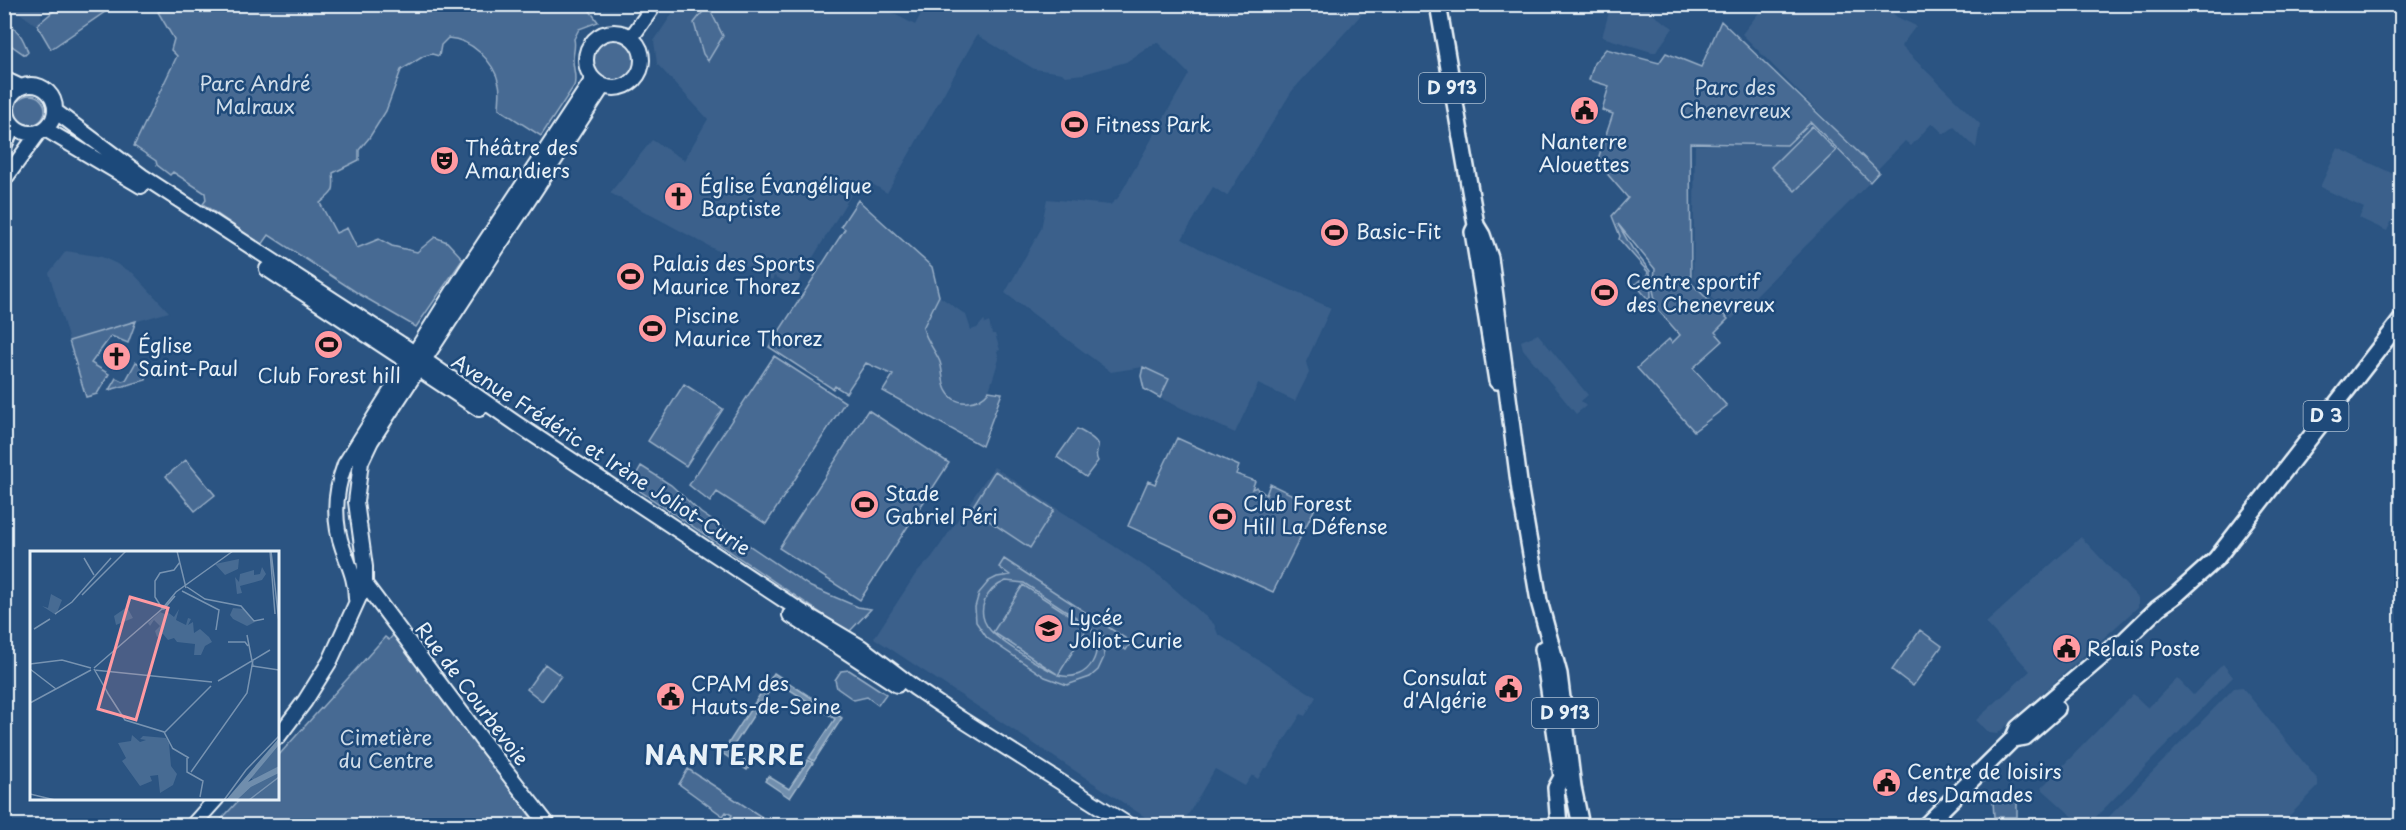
<svg xmlns="http://www.w3.org/2000/svg" width="2406" height="830" font-family="'Playpen Sans',sans-serif">
<style>
.built{fill:#3a608b}
.green{fill:#476b93;stroke:#98aec6;stroke-width:1.5;fill-rule:evenodd}
.water{fill:#708ead;stroke:#a0b6cb;stroke-width:1.5}
.lines{fill:none;stroke-linecap:round;stroke-linejoin:round}
.secondary-casing{stroke:#e8f1f8;stroke-width:18}
.primary-casing{stroke:#e8f1f8;stroke-width:20}
.secondary{stroke:#1f4a7a;stroke-width:14}
.primary{stroke:#1f4a7a;stroke-width:15}
.labels{text-anchor:middle;stroke-width:5;stroke-linejoin:round;paint-order:stroke}
.shield{fill:#1f4a7a;stroke:#acbfd2;stroke-width:1.5}
.shield-label{font-size:18px;font-weight:bold;fill:#e8f1f8}
.park-label{font-size:20px;fill:#d0dde9;stroke:#1f4a7a}
.poi-label{font-size:20px;fill:#e8f1f8;stroke:#1f4a7a;text-anchor:start}
.street-label{font-size:20px;fill:#e8f1f8;stroke:#1f4a7a}
.district-label{font-size:26px;font-weight:bold;letter-spacing:1.5px;fill:#e8f1f8;stroke:#1f4a7a}
.inset-road{fill:none;stroke:#7793b1;stroke-width:1.5}
.view{fill:#ff9aa2;fill-opacity:0.15;stroke:#ff9aa2;stroke-width:3}
.inset-edge{fill:none;stroke:#e8f1f8;stroke-width:3}
</style>
<rect width="100%" height="100%" fill="#2b5482"/>
<filter id="ink" filterUnits="userSpaceOnUse"><feTurbulence type="fractalNoise" baseFrequency=".0167" numOctaves="2"/><feDisplacementMap in="SourceGraphic" scale="12" xChannelSelector="R" yChannelSelector="G"/><feConvolveMatrix kernelMatrix="1 2 1 2 8 2 1 2 1" color-interpolation-filters="sRGB"/></filter>
<g filter="url(#ink)">
<path class="built" d="M926,4L1374,5H1370L1292,91L1227,196L1213,187L1182,239L1208,253L1331,308L1306,362L1309,373L1295,401L1258,384L1235,433L1160,398L1169,379L1143,367L1111,372L1005,293L1041,229L1047,199L1110,205L1118,198L1189,74L1157,42L1126,62L1084,74L1065,76L1062,73L1034,69L977,35L887,193L869,182L867,184L860,180L795,287L774,276L772,280L610,193L652,140L684,160L708,119L657,64L654,41L678,5H878L915,25Z
M9,5H45L41,13L42,21L36,25Z
M1611,5H1649L1653,8L1651,13L1673,28L1656,52H1652L1602,37Z
M1765,5H1883L1897,17L1916,26L1901,46L1980,124L1976,148L1954,127L1944,134L1932,123L1911,146L1905,141L1876,171L1742,34Z
M1811,122L1870,182L1732,319L1693,279L1695,145H1753Z
M2338,148L2398,176L2393,188L2401,192V201L2387,231L2359,218L2364,208L2320,187Z
M66,251L102,257L115,263L133,273L169,312L69,341L49,273Z
M939,296L966,315L971,330L977,328L984,320L985,324L989,322L992,334H995L1000,350L997,351L999,359L989,391L982,400L969,403L954,399L946,390L939,359L927,342L923,328Z
M1538,334L1588,395L1581,401L1586,406L1576,414L1523,349L1521,341Z
M994,467L1161,577L1214,624L1218,634L1316,697L1305,716L1301,714L1267,768H1264L1258,779L1252,775L1245,786L1215,769L1182,825H1157L874,638L915,575L932,557Z
M2081,537L2138,598V607L1997,734L1989,733L1976,720L2030,671L1986,623Z
M2223,664L2233,677L2088,825H2082L2041,788L2133,694L2148,708L2177,678L2193,695Z
M2242,687L2318,780V787L2280,825H2101L2234,688Z"/>
<path class="green" d="M61,5L115,4V5L51,49L37,25Z
M586,5L598,22L579,29L574,39C576,47 573,52 573,60C573,70 577,76 574,86L541,136L499,109C499,101 501,91 499,84C494,61 471,39 448,38L441,45L439,56L432,54L424,56L401,70L386,111L369,138L359,150V160L333,173C335,192 334,192 320,203L336,233L347,228L357,248L379,239L392,246L417,252L435,237L447,242L463,259L416,327L359,294L269,235L262,245L203,204L206,200L205,193L173,172L170,175L157,165L156,161L134,146L177,56L171,50L174,39L158,12L165,8L164,5Z
M705,9L710,10L723,36L708,61L703,54L694,23Z
M4,21C18,29 23,37 28,52L25,55L5,41Z
M1721,21L1879,172L1870,182L1811,122L1787,145L1690,143L1691,283L1728,319L1715,332L1723,341L1693,368L1727,406L1694,431L1637,368L1669,339L1672,343L1680,335L1657,309L1653,290L1655,269L1618,224L1632,248L1650,271L1651,296L1648,299L1635,284L1640,280L1644,283L1648,279L1647,276L1648,272L1619,239L1620,236L1612,216L1628,198L1597,162L1613,114L1602,110L1609,86L1589,80L1594,63L1606,49L1659,63L1666,53L1701,67Z
M590 60a24 24 0 1 1 48 0a24 24 0 1 1-48 0Z
M15 110a15 15 0 1 1 30 0a15 15 0 1 1-30 0Z
M1812,126L1836,151L1795,191L1771,167Z
M858,200L932,267L939,296L923,328C927,342 935,350 940,362C943,371 942,382 946,390C955,408 979,404 989,391L1002,393L982,446L883,391L893,375L866,363L846,393L835,386L833,389L769,347L845,229L841,226Z
M136,321L128,343L111,336L91,363L109,374L97,394L86,397L69,341Z
M774,356L845,402L766,524L717,492L710,502L689,485Z
M136,362L149,368L146,380L109,390L116,378L122,381L126,380Z
M1143,367L1169,379L1160,398L1144,389L1141,376Z
M684,384L723,409L686,466L648,441Z
M868,410L949,463L860,600L779,548Z
M1077,429C1083,432 1097,439 1098,446C1098,453 1094,454 1098,461L1086,477L1057,457Z
M1177,438L1239,466L1236,474L1255,481L1252,489L1257,487L1258,491L1260,490L1266,495L1270,484L1316,506L1273,592L1128,526L1148,481L1155,484Z
M186,460L215,495L195,511L166,476Z
M641,466L671,485L701,513L811,587L858,607L871,609L849,632L640,491L636,475Z
M995,471L1054,510L1030,548L971,509Z
M1004,559L1131,642L1126,650L1102,635L1104,657L1098,670L1090,677L1067,685L1045,677L987,638L976,622L975,607L979,593L989,581L997,577L1010,575L999,567ZM1006,581L1024,583L1088,625C1108,648 1090,684 1058,675L1088,627L1023,585L993,632L1057,674C1042,667 1000,642 990,630C974,611 986,589 1006,581Z
M1920,630L1942,646L1913,686L1892,670Z
M394,634L537,825H216L240,799L278,798V756L385,637L389,640Z
M545,664L561,676L542,701L527,689Z
M849,670L886,694L878,705L867,697L854,700L837,688L835,680L841,671Z
M688,769L768,821L769,825H735L729,820L732,815L726,812L723,816L679,784Z
M1993,801H2017V817H1994Z"/>
<path class="water" d="M774,673L815,700L812,704L776,681L730,751L751,765L747,770L722,753Z
M817,701L842,718L814,761L809,758L835,719L814,705Z
M808,760L813,763L790,798L765,781L768,776L789,789Z"/>
<g class="lines">
<defs>
<path id="secondary" d="M586 60a28 28 0 1 1 56 0a28 28 0 1 1-56 0Z
M631,38L655,4
M4,79L21,87
M7 109a24 24 0 1 1 48 0a24 24 0 1 1-48 0Z
M55,111L142,176L401,344L517,424L802,612L861,647L915,688L961,719L1130,826
M45,129L141,186
M4,147L13,126
M4,180L39,132
M267,269L479,409
M365,584L488,748L549,826
M356,599C356,580 349,566 343,549C333,521 335,491 345,464L466,271L593,79
M790,615L897,685
M278,737L305,701L330,661L365,584V567L356,502L361,462L371,441L603,86
M192,826L217,798"/>
<path id="primary" d="M1438,4L1476,225L1482,235L1490,258L1520,490L1539,601L1559,674L1573,787L1581,826
M1475,228L1473,232L1497,381
M1543,649L1562,777L1556,788L1559,826
M2013,739L2025,737L2057,709
M1925,826L2013,739L2018,728L2114,646L2123,642L2158,608L2176,595L2216,559L2402,319"/>
</defs>
<use href="#secondary" class="secondary-casing"/>
<use href="#primary" class="primary-casing"/>
<use href="#secondary" class="secondary"/>
<use href="#primary" class="primary"/>
</g>
</g>
<defs>
<symbol id="civic-disc" viewBox="-11 -11 22 22"><circle r="9.5" fill="#ff9aa2" stroke="#1f4a7a"/><path d="M-.6-6.5H3V-4.5H.6V-3L4-1V1h2V6H-6V1h2V-1L-.6-3ZM-1.2 2.5V6h2.4V2.5Z" fill="#111"/></symbol>
<symbol id="stadium-disc" viewBox="-11 -11 22 22"><circle r="9.5" fill="#ff9aa2" stroke="#1f4a7a"/><path d="M0-5a6.5 5 0 1 0 0 10a6.5 5 0 1 0 0-10ZM-3.5-1.8h7v3.6h-7Z" fill="#111"/></symbol>
<symbol id="theatre-disc" viewBox="-11 -11 22 22"><circle r="9.5" fill="#ff9aa2" stroke="#1f4a7a"/><path d="M-5-5.5Q0-4 5-5.5V0Q5 5 0 6Q-5 5-5 0ZM-3.3-2.5H-1v1.5H-3.3ZM1-2.5H3.3v1.5H1ZM-2.8 1Q0 5.5 2.8 1Z" fill="#111"/></symbol>
<symbol id="church-disc" viewBox="-11 -11 22 22"><circle r="9.5" fill="#ff9aa2" stroke="#1f4a7a"/><path d="M-1.2-6h2.4v3.5h3.3v2.4h-3.3V6h-2.4V-.1h-3.3v-2.4h3.3Z" fill="#111"/></symbol>
<symbol id="school-disc" viewBox="-11 -11 22 22"><circle r="9.5" fill="#ff9aa2" stroke="#1f4a7a"/><path d="M0-5L7-2L0 1L-7-2ZM-4 1L0 2.5L4 1V4Q0 6-4 4Z" fill="#111"/></symbol>
</defs>
<g fill-rule="evenodd">
<use href="#civic-disc" x="1568" y="94" width="33" height="33"/>
<use href="#stadium-disc" x="1058" y="108" width="33" height="33"/>
<use href="#theatre-disc" x="428" y="144" width="33" height="33"/>
<use href="#church-disc" x="662" y="180" width="33" height="33"/>
<use href="#stadium-disc" x="1318" y="216" width="33" height="33"/>
<use href="#stadium-disc" x="614" y="260" width="33" height="33"/>
<use href="#stadium-disc" x="1588" y="276" width="33" height="33"/>
<use href="#stadium-disc" x="636" y="312" width="33" height="33"/>
<use href="#stadium-disc" x="312" y="328" width="33" height="33"/>
<use href="#church-disc" x="100" y="340" width="33" height="33"/>
<use href="#stadium-disc" x="848" y="488" width="33" height="33"/>
<use href="#stadium-disc" x="1206" y="500" width="33" height="33"/>
<use href="#school-disc" x="1032" y="612" width="33" height="33"/>
<use href="#civic-disc" x="2050" y="632" width="33" height="33"/>
<use href="#civic-disc" x="1492" y="672" width="33" height="33"/>
<use href="#civic-disc" x="654" y="680" width="33" height="33"/>
<use href="#civic-disc" x="1870" y="766" width="33" height="33"/>
</g>
<g class="labels">
<g class="shield">
<rect x="1419" y="73" width="66" height="30" rx="4.5"/>
<rect x="2303.5" y="401" width="45" height="30" rx="4.5"/>
<rect x="1532" y="698" width="66" height="30" rx="4.5"/>
</g>
<g class="shield-label">
<text x="1452" y="94">D 913</text>
<text x="2326" y="422">D 3</text>
<text x="1565" y="719">D 913</text>
</g>
<g class="park-label">
<text x="255" y="91">Parc André<tspan x="255" dy="23">Malraux</tspan></text>
<text x="1735" y="95">Parc des<tspan x="1735" dy="23">Chenevreux</tspan></text>
<text x="386" y="745">Cimetière<tspan x="386" dy="23">du Centre</tspan></text>
</g>
<g class="poi-label">
<text x="1095" y="132">Fitness Park</text>
<text x="1584" y="149" text-anchor="middle">Nanterre<tspan x="1584" dy="23">Alouettes</tspan></text>
<text x="465" y="155">Théâtre des<tspan x="465" dy="23">Amandiers</tspan></text>
<text x="700" y="193">Église Évangélique<tspan x="700" dy="23">Baptiste</tspan></text>
<text x="1356" y="239">Basic-Fit</text>
<text x="652" y="271">Palais des Sports<tspan x="652" dy="23">Maurice Thorez</tspan></text>
<text x="1626" y="289">Centre sportif<tspan x="1626" dy="23">des Chenevreux</tspan></text>
<text x="674" y="323">Piscine<tspan x="674" dy="23">Maurice Thorez</tspan></text>
<text x="138" y="353">Église<tspan x="138" dy="23">Saint-Paul</tspan></text>
<text x="329" y="383" text-anchor="middle">Club Forest hill</text>
<text x="885" y="501">Stade<tspan x="885" dy="23">Gabriel Péri</tspan></text>
<text x="1243" y="511">Club Forest<tspan x="1243" dy="23">Hill La Défense</tspan></text>
<text x="1069" y="625">Lycée<tspan x="1069" dy="23">Joliot-Curie</tspan></text>
<text x="2087" y="656">Relais Poste</text>
<text x="1487" y="685" text-anchor="end">Consulat<tspan x="1487" dy="23">d'Algérie</tspan></text>
<text x="691" y="691">CPAM des<tspan x="691" dy="23">Hauts-de-Seine</tspan></text>
<text x="1907" y="779">Centre de loisirs<tspan x="1907" dy="23">des Damades</tspan></text>
</g>
<g class="street-label">
<text transform="translate(601 455) rotate(33)" y="7">Avenue Frédéric et Irène Joliot-Curie</text>
<text transform="translate(472 694) rotate(53)" y="7">Rue de Courbevoie</text>
</g>
<g class="district-label">
<text x="725" y="765">NANTERRE</text>
</g>
</g>
<g transform="translate(30 551)">
<rect width="249" height="249" fill="#2b5482"/>
<path d="M209,8L208,18L195,24L185,13ZM232,16L236,23L232,29L210,35L212,42L207,43L205,26L209,31L210,23L224,19V24L230,23ZM21,43L32,49L26,64L12,55L18,57ZM97,56L103,67L86,74L84,65ZM203,57L214,58L225,71L217,75L203,68L200,64ZM149,58L146,69L156,74L158,67L161,68L158,74L163,71L164,82L170,78L179,86L182,91L175,95L171,104H164L165,93L147,91L144,87L138,89L133,83L127,86L125,80L130,75L124,69L120,75L118,72L130,61L137,64L135,59L144,66ZM102,184L110,191L116,189L110,188L113,185L136,187L139,192L141,215L147,223L143,234L130,242L128,224L120,225L122,230L110,235L92,210L96,207L88,192L101,190ZM249,194V215L224,230L221,227ZM249,222V249H207L221,236Z" fill="#476b93"/>
<path d="M249,187V194L218,231L249,215V222L221,236L207,249H196Z" fill="#708ead"/>
<path class="inset-road" d="M147,0L156,37M240,0L245,63M241,0L249,71M54,7L64,24M157,36L175,48L211,55L224,70L234,68M152,40L189,59L186,79M52,44L96,0M145,45L134,58H132L146,41L203,0M132,57L125,46V30L130,22L144,19L150,11M25,63L42,51L81,7M4,78L20,68M217,84L223,115L249,119M198,91H215L218,95M0,113L32,109L61,117M64,117L132,58M0,118L26,138M64,118L79,144M64,119L182,131M188,130L240,99M77,141L95,169L134,181L143,198M0,152L61,119M134,182L181,135M142,197L159,207M157,207V221L173,230L170,246M161,221L217,142L223,109M0,243L25,249M194,249L216,219L249,185M219,249L249,226"/>
<path class="view" d="M100,46L138,57L106,169L68,158Z"/>
<rect width="249" height="249" class="inset-edge"/>
</g>
<rect width="2406" height="830" fill="none" stroke="#1f4a7a" stroke-width="24"/>
<rect x="12" y="12" width="2382" height="806" fill="none" stroke="#e8f1f8" stroke-width="2" filter="url(#ink)"/>
</svg>
